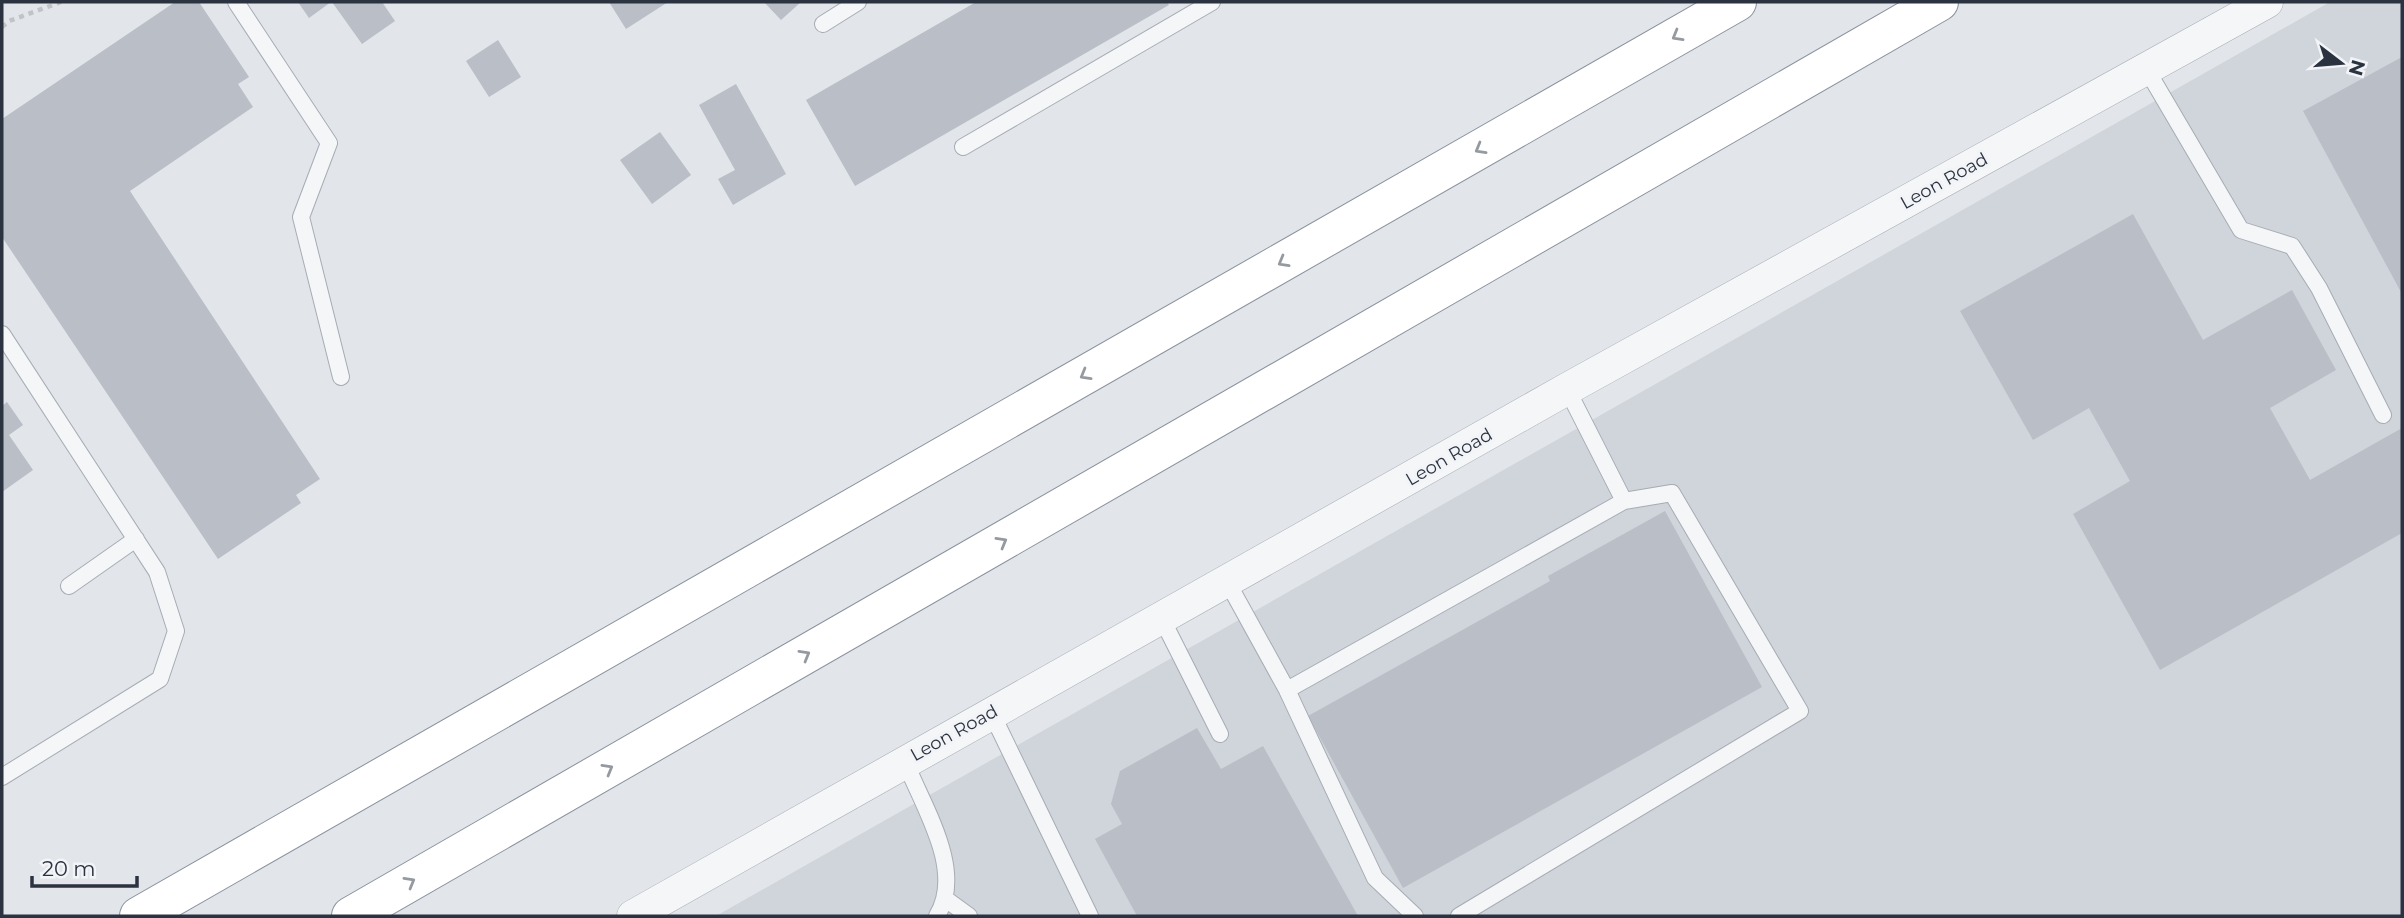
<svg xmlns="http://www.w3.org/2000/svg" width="2404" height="918" font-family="Montserrat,sans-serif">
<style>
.built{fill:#d0d4db}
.building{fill:#babec6}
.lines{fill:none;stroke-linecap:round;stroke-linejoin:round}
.lane-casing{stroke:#a7acb4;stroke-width:18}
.street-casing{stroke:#a7acb4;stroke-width:33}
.highway-casing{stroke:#8a929f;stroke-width:40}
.path{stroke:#c0c3c8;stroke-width:4.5;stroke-dasharray:5 5;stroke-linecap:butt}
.lane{stroke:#f5f6f8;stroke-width:16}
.street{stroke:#f5f6f8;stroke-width:32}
.highway{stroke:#fff;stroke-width:38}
.oneway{stroke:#9599a0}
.labels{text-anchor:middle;stroke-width:6;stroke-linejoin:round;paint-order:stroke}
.street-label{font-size:18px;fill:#2b3340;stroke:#f2f4f7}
</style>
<rect width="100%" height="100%" fill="#e2e5ea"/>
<path class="built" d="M2330,2H2402V916H716Z"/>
<path class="building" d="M175,2H199L249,77L238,84L253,107L130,191L320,479L296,495L301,503L218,559L2,237V119Z
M298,2H331L309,18Z
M332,2H382L395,21L362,44Z
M609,2H668L626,29Z
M764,2H801L781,20Z
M976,2H1167L1169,5L855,186L806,100Z
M498,40L521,77L489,97L466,61Z
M2402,57V294L2303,111Z
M736,84L786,174L733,205L718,179L735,170L699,105Z
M660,132L691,175L652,204L620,160Z
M2133,214L2203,340L2292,290L2336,370L2270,408L2310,480L2402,428V533L2160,670L2073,514L2130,481L2089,408L2033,440L1960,311Z
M7,402L23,425L9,435L33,470L2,492V406Z
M1665,511L1762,687L1403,888L1308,716L1550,581L1548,576Z
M1197,728L1221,769L1263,746L1358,916H1137L1095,839L1122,824L1111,804L1120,771Z"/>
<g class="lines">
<defs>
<path id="lane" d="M236,2L329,143L301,217L341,377
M823,24L858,2
M2147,70L2241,230L2292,246L2319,288L2383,415
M963,147L1212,2
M2,334L157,572L176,631L160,679L2,777
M1228,583L1287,690L1624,501L1567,389
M69,586L136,539
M1161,617L1220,734
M1287,690L1375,878L1415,916
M991,712L1090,916
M905,761C923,807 965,870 937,916
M947,900L969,916
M1459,916L1800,711L1672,493L1624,501"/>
<path id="street" d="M633,916L1567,389L2267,2"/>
<path id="highway" d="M139,916L1737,2
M351,916L1939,2"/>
</defs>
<use href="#lane" class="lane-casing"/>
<use href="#street" class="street-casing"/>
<use href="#highway" class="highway-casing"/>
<path class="path" d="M2,27L9,21L61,2"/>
<use href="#lane" class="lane"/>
<use href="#street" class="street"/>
<use href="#highway" class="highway"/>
</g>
<defs><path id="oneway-chevron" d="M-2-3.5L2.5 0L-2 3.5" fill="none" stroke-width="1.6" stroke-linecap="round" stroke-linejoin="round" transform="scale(1.75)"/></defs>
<g class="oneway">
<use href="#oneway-chevron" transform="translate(1677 36) rotate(150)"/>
<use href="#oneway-chevron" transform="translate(1480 149) rotate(150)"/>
<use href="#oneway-chevron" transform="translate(1283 262) rotate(150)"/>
<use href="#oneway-chevron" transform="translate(1085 375) rotate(150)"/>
<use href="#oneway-chevron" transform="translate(1002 542) rotate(-30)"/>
<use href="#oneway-chevron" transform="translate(805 655) rotate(-30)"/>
<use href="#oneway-chevron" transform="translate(608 769) rotate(-30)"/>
<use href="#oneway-chevron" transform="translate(410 882) rotate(-30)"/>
</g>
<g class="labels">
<g class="street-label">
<text transform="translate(1944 181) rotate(-29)" y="6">Leon Road</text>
<text transform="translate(1449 457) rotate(-30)" y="6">Leon Road</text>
<text transform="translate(954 733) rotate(-29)" y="6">Leon Road</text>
</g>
</g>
<rect width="2404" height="918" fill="none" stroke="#2b3340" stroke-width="7"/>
<g transform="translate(2341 63) rotate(106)" stroke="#f2f4f7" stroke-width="5" paint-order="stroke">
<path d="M0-5L12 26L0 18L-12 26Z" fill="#2b3340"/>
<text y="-10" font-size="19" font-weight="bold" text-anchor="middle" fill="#2b3340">N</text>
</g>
<path d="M32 876v10h105v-10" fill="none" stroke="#2b3340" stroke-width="3.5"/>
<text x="42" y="876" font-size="21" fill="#2b3340" stroke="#f2f4f7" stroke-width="5" paint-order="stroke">20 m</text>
</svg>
